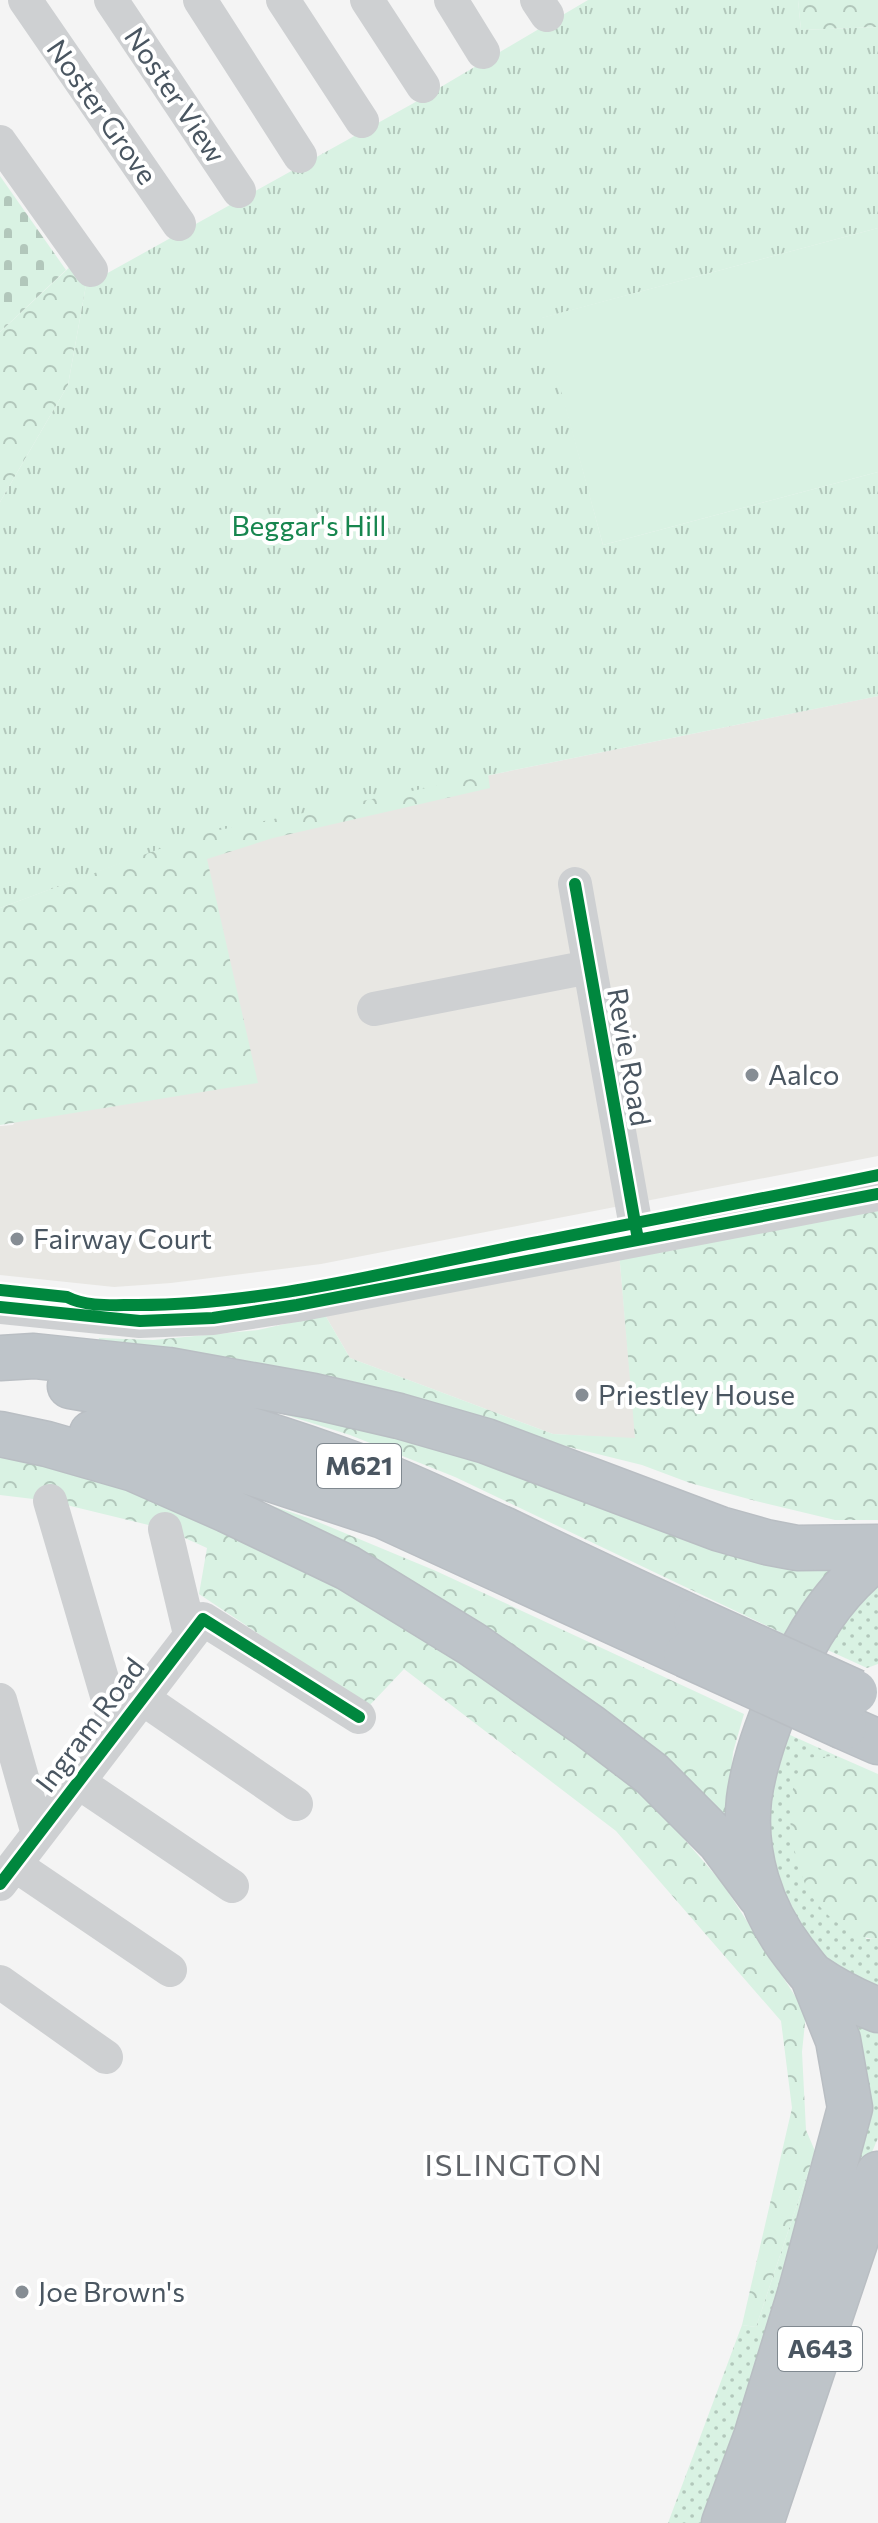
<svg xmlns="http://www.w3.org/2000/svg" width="878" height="2523" font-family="Commissioner,sans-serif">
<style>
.commercial{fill:#e8e7e3}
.grass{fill:url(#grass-dots)}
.forest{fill:url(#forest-crowns)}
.cemetery{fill:url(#cemetery-stones)}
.park{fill:url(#park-tufts)}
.pitch{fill:#d9f2e3}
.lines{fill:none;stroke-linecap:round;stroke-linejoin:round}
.highway-casing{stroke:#b9bec3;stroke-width:47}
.minor{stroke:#ced0d2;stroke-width:34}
.highway{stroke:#bec4c9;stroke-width:44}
.highway-bridge-casing{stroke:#b9bec3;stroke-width:47;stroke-linecap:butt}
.highway-bridge{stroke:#bec4c9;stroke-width:44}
.cycleway-casing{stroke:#fff;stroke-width:17}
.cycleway{stroke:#00873e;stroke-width:12}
.poi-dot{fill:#868d94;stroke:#fff;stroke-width:3}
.labels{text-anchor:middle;stroke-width:8;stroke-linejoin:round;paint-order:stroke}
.shield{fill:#fff;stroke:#808990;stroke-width:2}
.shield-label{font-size:26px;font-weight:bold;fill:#4a5661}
.street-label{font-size:28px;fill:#4a5661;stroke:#fff}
.park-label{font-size:28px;fill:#17864f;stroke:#fff}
.poi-label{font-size:28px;fill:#4a5661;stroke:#fff;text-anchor:start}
.neighbourhood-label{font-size:30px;letter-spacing:2px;fill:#5f6368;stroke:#fff}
</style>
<defs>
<pattern id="grass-dots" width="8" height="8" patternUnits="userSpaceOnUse" patternTransform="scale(2)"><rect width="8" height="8" fill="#d9f2e3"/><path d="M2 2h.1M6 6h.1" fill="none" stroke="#b2c7bb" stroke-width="1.8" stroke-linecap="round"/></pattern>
<pattern id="forest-crowns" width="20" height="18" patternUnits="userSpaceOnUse" patternTransform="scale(2)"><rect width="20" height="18" fill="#d9f2e3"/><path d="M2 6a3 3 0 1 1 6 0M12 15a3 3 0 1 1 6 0" fill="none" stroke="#b2c7bb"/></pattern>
<pattern id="cemetery-stones" width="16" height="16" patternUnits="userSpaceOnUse" patternTransform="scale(2)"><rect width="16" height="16" fill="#d9f2e3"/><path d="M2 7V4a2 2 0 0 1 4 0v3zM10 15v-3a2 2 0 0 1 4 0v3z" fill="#b2c7bb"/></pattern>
<pattern id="park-tufts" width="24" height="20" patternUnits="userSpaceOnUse" patternTransform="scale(2)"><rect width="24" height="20" fill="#d9f2e3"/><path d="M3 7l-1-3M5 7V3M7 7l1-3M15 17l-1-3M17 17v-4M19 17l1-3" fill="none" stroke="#b2c7bb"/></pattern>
</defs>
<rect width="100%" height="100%" fill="#f4f4f4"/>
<path class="commercial" d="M878,696V1156L321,1264L171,1283L114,1287L0,1275V1126L13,1125L200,834Z
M619,1252L636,1439L553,1434L350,1358L325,1315Z"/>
<path class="grass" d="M878,1584V1664L867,1668L821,1647L847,1609Z
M779,1730L837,1756L802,1759L866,1939H878V1993L818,1955L773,1888L762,1797Z
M843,2015L878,2031V2138L866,2166L854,2163Z
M815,2151L768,2333L703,2523H668L742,2325L756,2327Z"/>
<path class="forest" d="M798,0H878V27L801,30Z
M72,265L86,285L68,385L0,502V332Z
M878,696L488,774L490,788L273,838L207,859L258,1083L0,1125V908L128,860L189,797Z
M878,1211V1520H835L756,1501L690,1483L642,1465L549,1442L352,1381L98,1346L99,1338L153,1340L258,1330L325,1315L350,1358L553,1434L635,1438L619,1252L737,1231Z
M206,1390L309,1408L836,1569L786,1635L455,1477L350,1435Z
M0,1456L43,1463L152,1498L267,1549L422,1635L564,1732L653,1803L723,1884L806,2013L802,2052L806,2130L815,2151L756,2327L742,2325L792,2108L781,2021L616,1831L404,1669L368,1707L199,1594L207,1548L165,1529L50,1501L0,1495Z
M216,1487L311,1519L436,1571L744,1714L733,1752L729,1798L731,1847Z
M837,1756L878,1774V1939C853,1940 821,1913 809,1892C797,1869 787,1826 791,1800C792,1787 799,1772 802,1758Z"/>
<path class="cemetery" d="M0,176L66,270L0,332Z"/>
<path class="park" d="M588,0H798L801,30L878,27V228L542,318L603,545L878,472V696L200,834L0,908V502L68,385L86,285L412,104Z"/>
<path class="pitch" d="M878,228V472L603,545L541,318Z"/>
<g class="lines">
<defs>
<path id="highway" d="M0,1358L34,1356L168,1370L313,1396L399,1416L486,1441L720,1529L766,1542L797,1548L878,1547
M70,1386C169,1402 274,1435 369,1470C414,1487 458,1509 503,1529C567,1560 631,1590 696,1620
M92,1433L170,1446L383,1516L686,1655
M0,1434L47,1444L134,1469L227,1510L348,1568L472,1644L589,1726L652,1774L720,1842L760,1896
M878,1557C833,1591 805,1638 783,1689C768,1724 754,1761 749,1799C743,1854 760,1909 794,1953C800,1960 806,1970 813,1976C832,1989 857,2002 878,2010
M844,1727L878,1742
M724,2523L756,2437L800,2294L850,2108L838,2040L812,1975
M761,2523L878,2174"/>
</defs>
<use href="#highway" class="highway-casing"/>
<path class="minor" d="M25,0L179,224
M111,0L239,191
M200,0L300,156
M283,0L362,121
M367,0L423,86
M451,0L483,52
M537,0L547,15
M0,142L91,270
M575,884L638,1238
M374,1009L589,967
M0,1307L140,1321L213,1318L297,1305L878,1194
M50,1501L117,1730
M165,1529L190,1634
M142,1698L296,1804
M0,1700L38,1834
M78,1782L232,1886
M15,1865L170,1970
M0,1884L203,1619L359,1717
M0,1982L106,2057"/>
<use href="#highway" class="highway"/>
<defs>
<path id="highway-bridge" d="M696,1620L855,1692
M686,1655L844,1727"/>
</defs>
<use href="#highway-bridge" class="highway-bridge-casing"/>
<use href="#highway-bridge" class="highway-bridge"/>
<defs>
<path id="cycleway" d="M575,884L637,1234
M0,1290L67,1297C86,1307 112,1305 133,1305C265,1306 404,1268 533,1243C648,1220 763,1199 878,1175
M0,1307L140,1321L213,1318L297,1305L878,1194
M0,1884L203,1619L359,1717"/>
</defs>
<use href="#cycleway" class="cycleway-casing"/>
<use href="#cycleway" class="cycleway"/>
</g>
<g class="poi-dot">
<circle cx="752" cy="1075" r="8"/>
<circle cx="17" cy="1239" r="8"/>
<circle cx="582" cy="1395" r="8"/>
<circle cx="22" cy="2292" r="8"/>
</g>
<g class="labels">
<g class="shield">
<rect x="317" y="1444" width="84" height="44" rx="6"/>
<rect x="778" y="2327" width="84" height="44" rx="6"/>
</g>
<g class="shield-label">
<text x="359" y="1475">M621</text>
<text x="820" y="2358">A643</text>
</g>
<g class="street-label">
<text transform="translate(175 95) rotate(56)" y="10">Noster View</text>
<text transform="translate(102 112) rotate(55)" y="10">Noster Grove</text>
<text transform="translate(629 1057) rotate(80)" y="10">Revie Road</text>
<text transform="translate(90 1725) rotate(-53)" y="10">Ingram Road</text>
</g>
<g class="park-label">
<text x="309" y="536">Beggar's Hill</text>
</g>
<g class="poi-label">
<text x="768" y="1085">Aalco</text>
<text x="33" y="1249">Fairway Court</text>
<text x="598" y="1405">Priestley House</text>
<text x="38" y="2302">Joe Brown's</text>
</g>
<g class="neighbourhood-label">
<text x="514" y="2176">ISLINGTON</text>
</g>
</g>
</svg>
